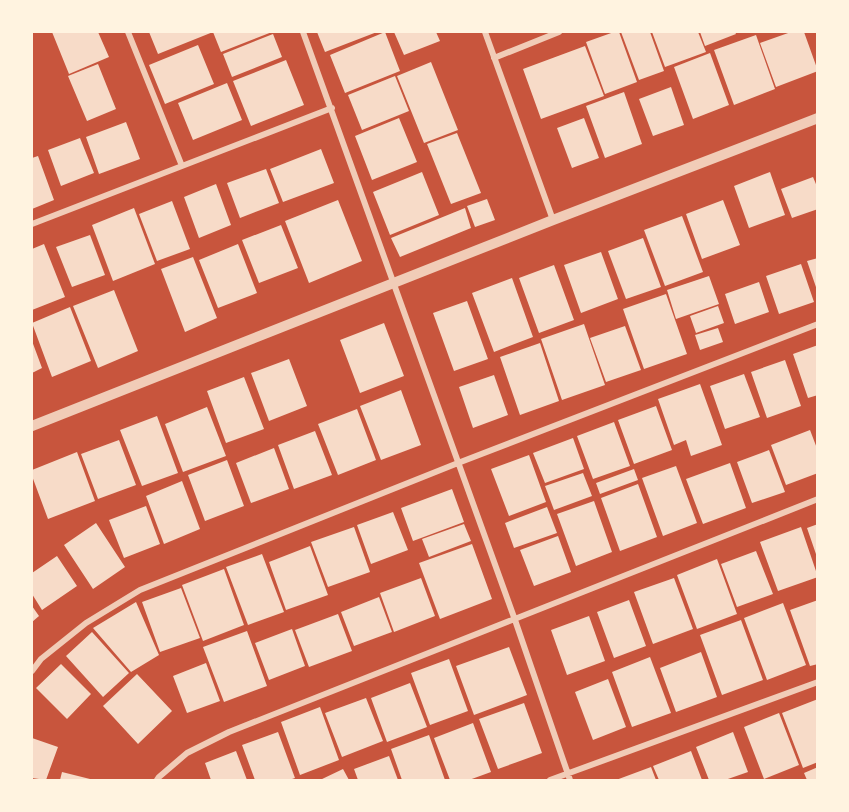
<svg xmlns="http://www.w3.org/2000/svg" width="849" height="812" font-family="'Roboto Condensed',sans-serif">
<style>
.building{fill:#f7dbc8}
.lines{fill:none;stroke-linecap:round;stroke-linejoin:round}
.minor{stroke:#f1ccb7;stroke-width:6}
.tertiary{stroke:#f1ccb7;stroke-width:10}
</style>
<rect width="100%" height="100%" fill="#c8553d"/>
<path class="building" d="M52,32H98L109,57L69,74Z
M149,32H272L221,52L213,32L158,54Z
M317,32H377L325,52Z
M385,32L400,71L345,93L330,55Z
M394,32H436L440,41L404,55Z
M614,32H619L637,82L605,94L586,42Z
M621,32H650L664,71L639,80Z
M652,32H698L706,52L665,67Z
M700,32H735L736,34L705,46Z
M791,32H804L818,71L776,87L760,43Z
M273,34L282,57L232,77L223,54Z
M756,35L775,89L734,105L714,50Z
M198,45L214,84L165,104L149,65Z
M585,46L604,96L541,119L523,69Z
M710,53L729,105L693,119L674,67Z
M286,60L304,105L251,126L233,81Z
M431,62L458,130L424,143L397,76Z
M98,64L116,109L87,121L68,76Z
M395,76L409,111L362,130L348,95Z
M227,83L242,120L193,140L178,103Z
M671,87L684,125L653,136L639,99Z
M624,92L642,144L605,158L586,106Z
M399,118L417,162L372,180L355,136Z
M584,118L599,158L572,168L557,128Z
M126,122L140,159L99,174L86,137Z
M457,133L481,193L451,204L427,144Z
M80,138L94,173L61,186L48,150Z
M321,149L334,183L283,202L270,169Z
M38,156L54,200L32,209V158Z
M266,169L279,203L240,218L227,183Z
M422,172L439,215L390,235L373,192Z
M770,172L785,215L749,228L734,186Z
M813,177L818,189V209L792,218L781,189Z
M216,184L231,225L199,238L184,197Z
M487,199L495,220L475,227L467,206Z
M338,200L362,261L309,283L285,221Z
M723,200L740,245L702,259L686,214Z
M172,201L190,249L157,261L139,214Z
M134,208L155,264L113,281L92,225Z
M465,208L471,228L400,257L391,238Z
M682,216L703,272L665,286L644,230Z
M281,225L298,268L259,283L242,240Z
M90,235L105,275L72,287L56,247Z
M643,238L661,287L626,299L608,251Z
M44,244L65,297L32,310V249Z
M238,244L257,293L218,308L199,260Z
M601,252L618,299L581,313L564,265Z
M193,257L217,318L185,332L161,269Z
M818,258V290H817L807,261Z
M801,264L814,302L779,314L766,276Z
M554,265L574,320L539,333L519,278Z
M709,276L719,304L676,319L667,290Z
M512,278L533,337L494,352L472,293Z
M759,282L769,312L735,324L725,294Z
M114,290L138,351L98,368L73,306Z
M666,294L687,354L644,369L623,309Z
M467,301L488,359L454,371L433,313Z
M718,306L724,323L696,333L690,316Z
M70,307L91,361L52,377L32,323Z
M384,323L404,376L360,393L340,340Z
M584,324L605,385L562,400L541,339Z
M625,326L641,370L606,382L590,338Z
M718,328L723,342L700,350L695,335Z
M32,341L42,368L32,373Z
M540,343L559,401L520,415L500,357Z
M818,345V395L808,398L793,354Z
M289,359L307,406L269,421L251,373Z
M785,360L801,406L767,418L751,372Z
M744,374L760,417L725,429L710,386Z
M494,375L508,415L473,428L459,387Z
M244,377L264,429L226,443L207,391Z
M700,384L722,445L691,456L686,440L674,445L658,399Z
M401,390L421,445L381,460L360,406Z
M656,406L672,450L634,464L618,420Z
M207,407L226,456L183,472L165,424Z
M357,409L376,460L338,475L318,424Z
M157,416L178,473L142,486L120,430Z
M614,422L630,466L593,479L577,436Z
M810,430L818,451V473L786,485L771,445Z
M315,431L332,475L294,489L278,445Z
M573,438L584,469L545,483L533,453Z
M119,440L136,485L98,499L81,454Z
M274,448L289,489L251,503L236,463Z
M769,450L785,492L752,503L737,462Z
M77,452L95,501L48,519L32,476V470Z
M529,455L546,502L509,516L491,469Z
M227,460L244,506L205,521L188,475Z
M730,463L746,508L703,524L686,479Z
M676,466L697,523L663,536L642,478Z
M634,469L638,480L600,494L596,483Z
M583,473L592,496L554,510L545,486Z
M182,481L200,529L164,544L146,496Z
M638,484L657,537L620,551L601,498Z
M452,489L464,522L413,541L401,508Z
M594,501L612,552L576,566L557,514Z
M146,506L160,544L124,558L109,520Z
M547,507L557,533L514,548L505,523Z
M393,512L408,550L371,564L357,525Z
M96,523L125,567L93,589L64,545Z
M464,524L471,541L429,557L422,539Z
M818,524V557H817L807,528Z
M354,527L370,572L328,587L311,542Z
M801,527L818,577L778,591L760,542Z
M558,536L571,572L534,586L520,550Z
M472,544L492,599L440,619L419,563Z
M310,546L328,595L286,610L269,562Z
M756,551L773,594L737,607L721,564Z
M262,554L284,612L248,625L226,567Z
M57,556L77,586L42,610L32,594V573Z
M717,559L737,614L697,629L677,575Z
M224,569L244,625L203,641L182,585Z
M421,578L435,616L394,632L380,593Z
M674,578L693,629L653,644L634,592Z
M181,588L200,638L160,652L142,602Z
M379,597L392,632L354,646L341,612Z
M629,600L646,646L614,658L597,612Z
M818,600V664L810,666L790,610Z
M136,602L159,655L131,672L93,628Z
M783,603L806,665L767,680L744,618Z
M32,606L39,616L32,622Z
M338,614L352,651L309,667L295,630Z
M589,616L605,661L567,675L551,630Z
M741,620L763,680L722,695L700,635Z
M292,629L305,666L269,680L255,643Z
M247,631L267,686L224,702L203,647Z
M92,632L129,673L103,697L66,656Z
M509,647L527,695L474,715L456,666Z
M701,652L717,697L676,712L660,668Z
M650,657L671,713L632,727L612,672Z
M449,659L468,711L430,725L411,673Z
M206,663L220,701L187,713L173,676Z
M61,664L91,694L67,719L36,688Z
M137,674L172,711L138,744L103,706Z
M608,679L626,727L593,740L575,692Z
M410,683L427,727L387,742L371,698Z
M366,698L383,741L342,757L325,713Z
M818,699V762L803,768L782,713Z
M524,703L542,753L498,769L479,719Z
M320,707L339,760L300,775L281,722Z
M779,713L799,765L764,779L744,727Z
M473,723L491,772L469,780H450L434,738Z
M278,732L295,778L289,780H255L242,745Z
M733,732L748,772L725,780H709L696,747Z
M429,735L445,780H402L391,749Z
M32,738L58,747L46,780L32,778Z
M236,751L247,780H211L205,763Z
M691,751L702,780H659L653,766Z
M389,756L398,780H358L354,769Z
M651,767L656,780H616Z
M818,767V780H807L804,773Z
M343,769L349,780H320Z
M62,772L94,780H60Z"/>
<g class="lines">
<path class="minor" d="M128,32L182,166
M303,32L515,620L570,780
M485,32L553,220
M494,58L559,32
M32,224L332,108
M32,671L41,659L86,623L140,590L458,463L818,324
M157,780L159,777L187,753L229,732L818,499
M550,780L818,682"/>
<path class="tertiary" d="M32,426L553,220L818,118"/>
</g>
<rect width="849" height="812" fill="none" stroke="#fff3e0" stroke-width="66"/>
</svg>
